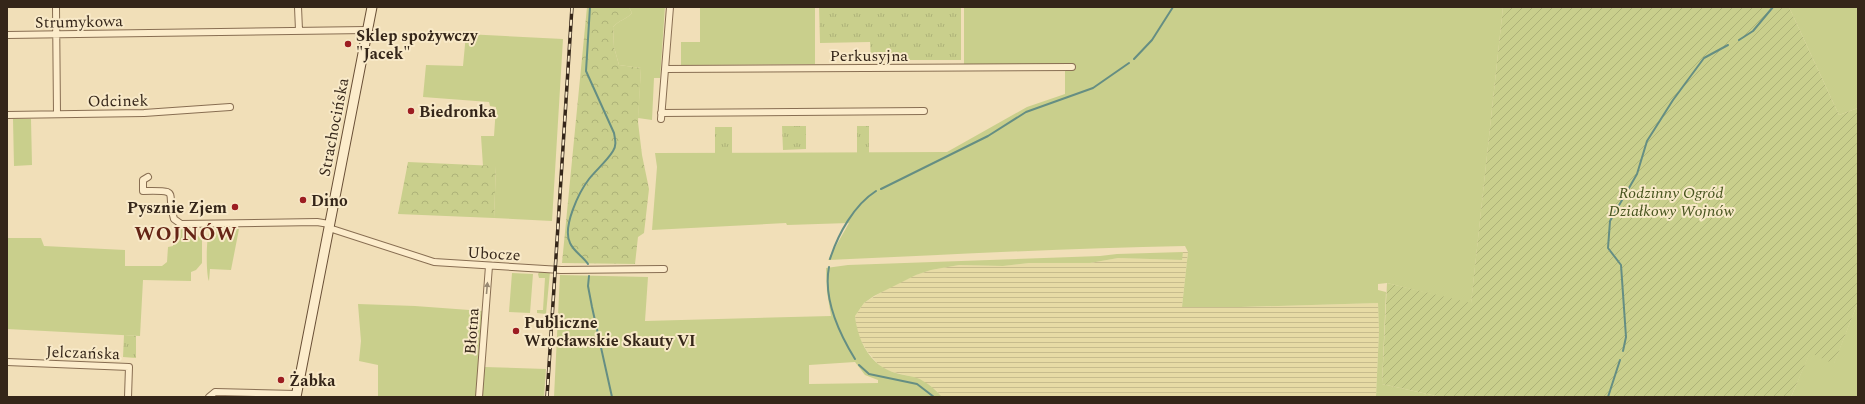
<svg xmlns="http://www.w3.org/2000/svg" width="1865" height="404" font-family="Spectral,serif">
<style>
.farmland{fill:url(#farmland-rules)}
.grass{fill:#c9cf8c;fill-rule:evenodd}
.forest{fill:url(#forest-crowns)}
.park{fill:url(#park-tufts)}
.garden{fill:url(#garden-furrows)}
.lines{fill:none;stroke-linecap:round;stroke-linejoin:round}
.stream{stroke:#658e83;stroke-width:2}
.minor-casing{stroke:#886e52;stroke-width:8}
.secondary-casing{stroke:#694f36;stroke-width:11}
.minor{stroke:#fceccb;stroke-width:6}
.secondary{stroke:#fceccb;stroke-width:9}
.rail-casing{stroke:#352619;stroke-width:3.5}
.rail{stroke:#f8e9c8;stroke-width:2;stroke-dasharray:6;stroke-linecap:butt}
.oneway{fill:#988972}
.poi-dot{fill:#9c1d21;stroke:#f8e9c8;stroke-width:1.5}
.labels{text-anchor:middle;stroke-width:4;stroke-linejoin:round;paint-order:stroke}
.street-label{font-size:16px;fill:#352619;stroke:#f8e9c8}
.poi-label{font-size:16px;font-weight:bold;fill:#352619;stroke:#f8e9c8;text-anchor:start}
.park-label{font-size:16px;font-style:italic;fill:#47541e;stroke:#f8e9c8}
.district-label{font-size:20px;font-weight:bold;letter-spacing:1px;fill:#652415;stroke:#f8e9c8}
</style>
<defs>
<pattern id="farmland-rules" width="6" height="5" patternUnits="userSpaceOnUse"><rect width="6" height="5" fill="#e7dba5"/><path d="M0 2.5h6" fill="none" stroke="#c7bc8d"/></pattern>
<pattern id="forest-crowns" width="20" height="18" patternUnits="userSpaceOnUse"><rect width="20" height="18" fill="#c9cf8c"/><path d="M2 6a3 3 0 1 1 6 0M12 15a3 3 0 1 1 6 0" fill="none" stroke="#adb278"/></pattern>
<pattern id="park-tufts" width="24" height="20" patternUnits="userSpaceOnUse"><rect width="24" height="20" fill="#c9cf8c"/><path d="M3 7l-1-3M5 7V3M7 7l1-3M15 17l-1-3M17 17v-4M19 17l1-3" fill="none" stroke="#adb278"/></pattern>
<pattern id="garden-furrows" width="10" height="10" patternUnits="userSpaceOnUse"><rect width="10" height="10" fill="#c9cf8c"/><path d="M-1 1l2-2M0 10L10 0M9 11l2-2" fill="none" stroke="#adb278"/></pattern>
</defs>
<rect width="100%" height="100%" fill="#f1dfb8"/>
<path class="farmland" d="M1183,252H1188L1182,307H1241L1378,303L1379,331L1376,397H942L936,390L913,377L886,370L878,364L867,351L858,335L855,316L864,303L890,287L916,275L931,270L959,265L1003,266L1029,263H1090L1118,258L1181,260Z"/>
<path class="grass" d="M629,7H665L660,78H654L652,120L638,118L641,68L619,65L614,47L613,27C619,20 627,19 632,13Z
M700,7H815V64L681,65V42H700Z
M964,7H1503L1471,304L1387,283L1378,284V290L1386,292L1382,384L1441,397H1376L1379,331L1378,303L1241,307H1182L1188,252L1185,246C1066,248 947,255 828,260L849,223L787,225L786,223L652,230L657,167L655,153L947,152L1027,107L1065,94V70L1072,69L1073,64L964,65Z
M1789,7H1858V108L1839,115Z
M466,34L563,39L552,221L494,218L496,166H483L481,136H494L496,107L490,106L489,102L423,97L426,65L463,66Z
M13,119H31L32,165L14,166Z
M186,228V231H194L199,237H202V263L196,270L191,272V281L143,280L140,336L7,329V238H41L44,246L125,250V266H162L167,262L168,247L173,246V237L176,231Z
M213,228L239,229L231,270L210,269L209,281C206,275 206,240 209,233C210,230 211,229 213,228Z
M1183,252L1182,260L1118,258L1090,263H1029L1003,266L959,265L931,270L916,275L874,296L864,303L855,316C858,341 870,366 896,373C905,376 916,376 923,381C930,385 937,391 942,397H554L560,275L648,277L645,321L831,316L827,292L826,268L848,265L1100,256L1117,254ZM855,362L865,375L878,380V383L809,384V365Z
M540,271L550,272L546,314L537,313V310H543L545,278H539L538,274Z
M512,273L533,274L530,313L509,312Z
M1858,302V397H1791L1810,352L1834,363Z
M358,304L415,306L483,311L476,397H378V365L359,361L361,341Z
M484,367L546,369L544,397H482Z"/>
<path class="forest" d="M587,7H629L632,13C627,19 619,20 613,27L614,47L619,65L641,68L638,122L642,155L649,189L644,233L638,237L635,264L562,263Z
M408,162L496,166L494,218L398,214Z"/>
<path class="park" d="M819,7H961V60H871L870,42L820,43Z
M782,126H806V149L783,150Z
M857,126H869V153H857Z
M715,127H732V153H715Z
M124,335L136,336V358L123,357Z"/>
<path class="garden" d="M1503,7H1789L1839,115L1858,108V302L1834,364L1810,353L1791,397H1441L1382,384L1387,283L1471,303Z"/>
<g class="lines">
<path class="stream" d="M1739,40L1753,31L1773,7
M1134,59L1152,40L1173,7
M881,189L988,136L1026,112L1093,88L1129,63
M830,259C838,234 854,205 876,191
M588,264C583,256 574,252 570,243C562,227 579,192 589,179C596,170 607,161 613,151C617,145 615,139 614,133L586,71L590,7
M829,267C823,298 839,333 855,359
M589,276L588,286L592,307L612,397
M1623,351L1626,337L1621,265L1608,248L1610,221L1637,174L1647,141L1673,100L1704,58L1728,45
M859,365L869,374L917,384L934,397
M1608,397L1620,360"/>
<defs>
<path id="minor" d="M56,7L57,114
M298,7L299,30
M7,35L367,30
M665,69L1072,67
M661,113L924,111
M7,115L144,113L230,107
M661,119L670,7
M148,177L143,180V191C183,190 165,192 174,219L181,224L317,222L329,224
M329,228L434,262L561,270L664,269
M7,362L129,367L128,397
M209,397L215,392L296,394
M479,397L489,266"/>
<path id="secondary" d="M296,397L372,7"/>
</defs>
<use href="#minor" class="minor-casing"/>
<use href="#secondary" class="secondary-casing"/>
<use href="#minor" class="minor"/>
<use href="#secondary" class="secondary"/>
<defs>
<path id="rail" d="M547,397L572,7"/>
</defs>
<use href="#rail" class="rail-casing"/>
<use href="#rail" class="rail"/>
</g>
<defs><path id="oneway-solid" d="M-6-.8H1V-3.2L6.5 0L1 3.2V.8H-6Z"/></defs>
<use class="oneway" href="#oneway-solid" transform="translate(487 288) rotate(-85)"/>
<g class="poi-dot">
<circle cx="348" cy="44" r="4"/>
<circle cx="411" cy="111" r="4"/>
<circle cx="303" cy="200" r="4"/>
<circle cx="235" cy="207" r="4"/>
<circle cx="516" cy="331" r="4"/>
<circle cx="281" cy="380" r="4"/>
</g>
<g class="labels">
<g class="street-label">
<text transform="translate(79 21) rotate(-1)" y="6">Strumykowa</text>
<text x="869" y="61">Perkusyjna</text>
<text transform="translate(118 100) rotate(-1)" y="6">Odcinek</text>
<text transform="translate(333 127) rotate(-79)" y="6">Strachocińska</text>
<text transform="translate(494 253) rotate(3)" y="6">Ubocze</text>
<text transform="translate(471 331) rotate(-86)" y="6">Błotna</text>
<text transform="translate(83 352) rotate(2)" y="6">Jelczańska</text>
</g>
<g class="poi-label">
<text x="356" y="41">Sklep spożywczy<tspan x="356" dy="18">"Jacek"</tspan></text>
<text x="419" y="117">Biedronka</text>
<text x="311" y="206">Dino</text>
<text x="227" y="213" text-anchor="end">Pysznie Zjem</text>
<text x="524" y="328">Publiczne<tspan x="524" dy="18">Wrocławskie Skauty VI</tspan></text>
<text x="289" y="386">Żabka</text>
</g>
<g class="park-label">
<text x="1671" y="198">Rodzinny Ogród<tspan x="1671" dy="18">Działkowy Wojnów</tspan></text>
</g>
<g class="district-label">
<text x="186" y="240">WOJNÓW</text>
</g>
</g>
<rect width="1865" height="404" fill="none" stroke="#352619" stroke-width="16"/>
</svg>
